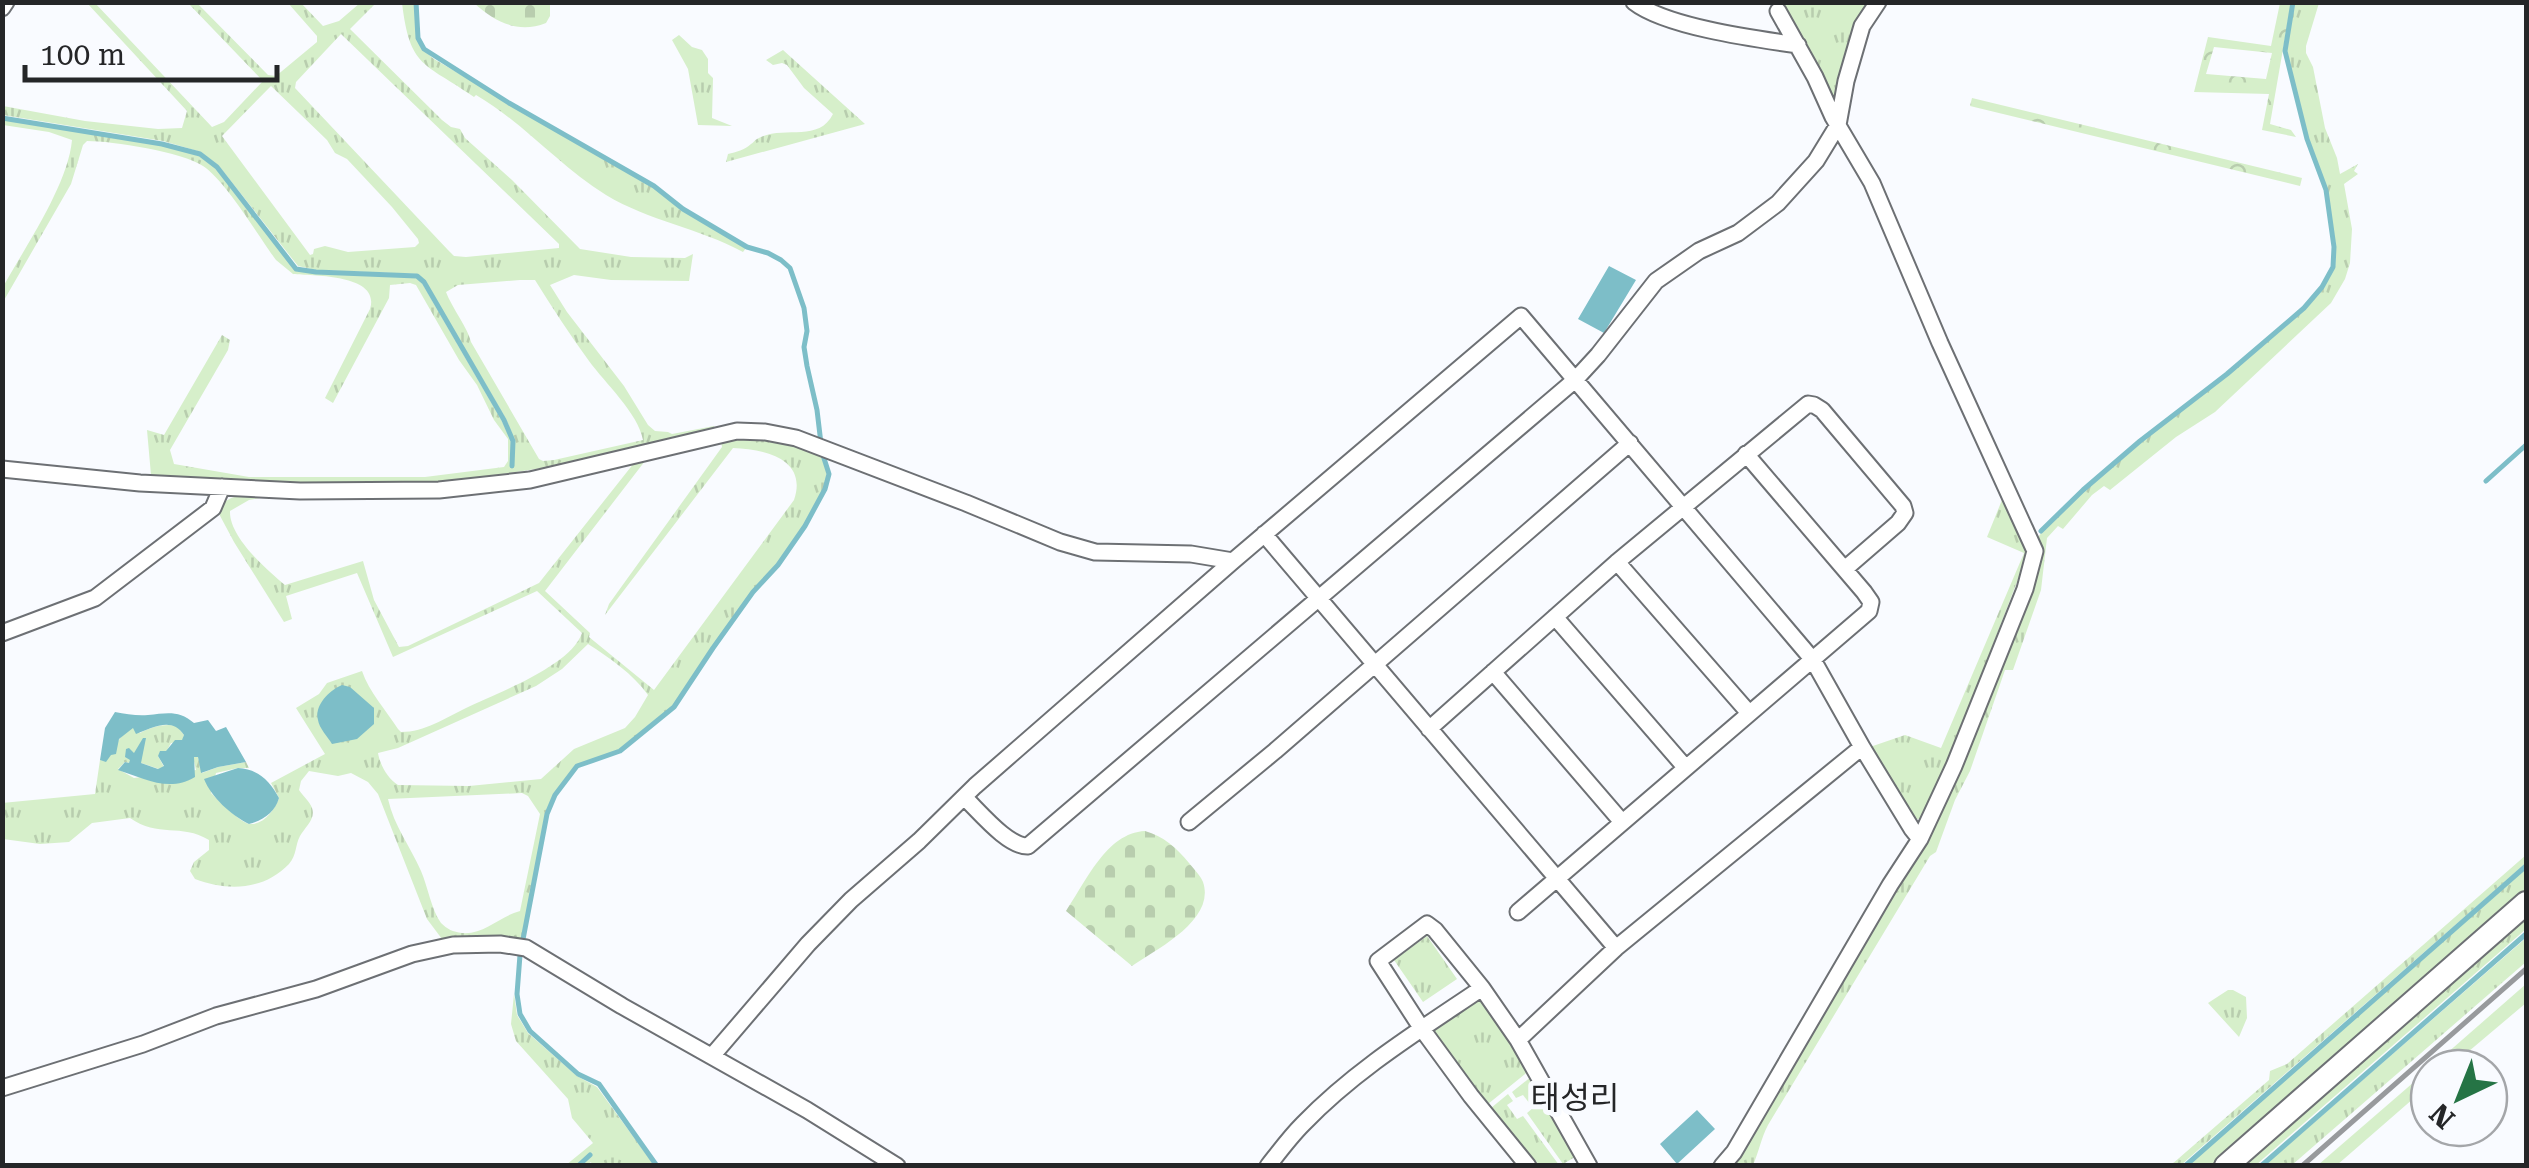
<svg xmlns="http://www.w3.org/2000/svg" width="2529" height="1168" font-family="'Roboto Serif','Noto Sans KR',serif">
<style>
.grass{fill:url(#grass-tufts);fill-rule:evenodd}
.forest{fill:url(#forest-crowns);fill-rule:evenodd}
.cemetery{fill:url(#cemetery-stones)}
.water{fill:#7dbec8}
.lines{fill:none;stroke-linecap:round;stroke-linejoin:round}
.stream{stroke:#7dbec8;stroke-width:5}
.minor-casing{stroke:#6d7074;stroke-width:19}
.primary-casing{stroke:#6d7074;stroke-width:26}
.minor{stroke:#fff;stroke-width:15}
.primary{stroke:#fff;stroke-width:22}
.rail{stroke:#989a9d;stroke-width:5}
.labels{text-anchor:middle;stroke-width:10;stroke-linejoin:round;paint-order:stroke}
.quarter-label{font-size:32px;fill:#252628;stroke:#f9fbff}
</style>
<defs>
<pattern id="grass-tufts" width="24" height="20" patternUnits="userSpaceOnUse" patternTransform="scale(2.5)"><rect width="24" height="20" fill="#d6efca"/><path d="M3 7l-1-3M5 7V3M7 7l1-3M15 17l-1-3M17 17v-4M19 17l1-3" fill="none" stroke="#b8cdae"/></pattern>
<pattern id="forest-crowns" width="20" height="18" patternUnits="userSpaceOnUse" patternTransform="scale(2.5)"><rect width="20" height="18" fill="#d6efca"/><path d="M2 6a3 3 0 1 1 6 0M12 15a3 3 0 1 1 6 0" fill="none" stroke="#b8cdae"/></pattern>
<pattern id="cemetery-stones" width="16" height="16" patternUnits="userSpaceOnUse" patternTransform="scale(2.5)"><rect width="16" height="16" fill="#d6efca"/><path d="M2 7V4a2 2 0 0 1 4 0v3zM10 15v-3a2 2 0 0 1 4 0v3z" fill="#b8cdae"/></pattern>
</defs>
<rect width="100%" height="100%" fill="#f9fbff"/>
<path class="grass" d="M1786,2L1869,3C1858,21 1847,41 1842,63C1839,74 1839,84 1836,95L1830,98L1825,79L1784,4Z
M87,3H95L212,127L224,122L263,81L188,3H197L268,75L276,76L317,42V36L288,3H301L323,26L339,21L360,3H376L350,29L442,120L451,127L460,129L465,138L512,180L580,249L631,257L685,258L693,254L689,281L611,280L574,275L550,285L567,312L624,386L648,425L655,431L668,432L672,434L714,426L715,430L542,468L432,485L221,482L151,475L147,430L164,435L222,335L230,340L228,350L170,450L174,464L249,477H425L504,467L508,461V439L494,420L477,385L459,360L416,285L410,283L390,285L389,298L333,403L325,398L370,309C381,274 314,276 293,274L276,260C259,237 225,180 203,166C183,152 112,141 87,141L83,145L71,184L3,302V287C25,247 68,185 72,140L49,132L3,125V119L162,145L199,156L216,168L296,270L315,273L416,277L422,283L502,421L511,441L512,468L515,441L506,419L425,281L418,274L316,270L298,266L219,166L201,152L163,141L3,115V106L85,121L158,129L182,128L187,111ZM341,34L559,244V248L466,257L454,256L448,250L295,88L296,82ZM271,86L327,140L335,153L347,159L392,207L418,239L419,243L415,247L348,252L325,246L314,249L313,254L310,255L222,136ZM520,280H535C552,307 570,335 589,361C605,383 638,413 643,440L554,460L543,461L539,459L471,342C468,328 452,308 446,292L458,285Z
M402,3H415C415,26 415,44 434,59L653,187L682,210L715,228L746,248L743,252C699,228 649,221 606,195C559,166 524,123 476,95L474,97C424,62 410,69 402,3Z
M2295,3H2319L2306,46V53L2313,67L2325,128L2337,158L2340,174L2358,164L2354,171L2358,174L2344,184L2352,229L2350,263L2345,279L2331,303L2215,412L2176,437L2110,490L2104,486L2092,495L2063,529L2058,526L2047,538L2041,590L2013,670H2005L1970,771L1955,800L1936,852L1930,856L1768,1125C1761,1138 1759,1152 1753,1165L1731,1166L1933,830L2039,564V536L2042,532L2084,491L2142,442L2210,385L2228,375L2305,309L2323,288L2335,267L2336,247L2327,189L2309,139L2286,51Z
M679,35L692,47L702,50L708,59V73L713,78L712,118L732,126L698,125L688,69L672,40Z
M783,50L865,124L726,162L728,154C736,152 745,150 751,144C753,143 755,140 757,139C782,124 818,144 833,114L804,88L787,65L782,63L773,65L766,60Z
M741,437L777,438L820,452L827,474L824,489L804,526L777,564L752,591L712,647L673,707L620,750L576,765L554,795L546,814L522,941L445,943L427,919L378,794L368,782L351,773L338,776L309,771L301,781L299,790C303,796 310,802 312,808C316,819 305,827 300,836C295,845 297,855 289,864C263,891 227,891 195,879L190,871L194,862L209,850V840C181,823 158,838 130,818L92,823L69,842L40,844L3,839L2,803L95,794L100,760L106,761C114,748 119,734 134,727L140,733C151,727 165,723 177,726L184,735L183,741L171,743L166,752L158,756L164,767L159,769L141,763L140,745L129,763L125,762L118,769L134,778L196,770L193,757H198L202,773L218,767L246,762L249,768H238L216,773L211,793C218,800 242,824 250,824C264,825 275,809 279,798L271,783L325,754L296,708L319,694L327,683L362,671C369,692 386,710 398,729L401,732C425,732 445,718 466,708C497,693 571,666 582,633L537,591L393,657L357,573L286,596L292,619L284,622L234,542L218,512C226,492 248,495 266,497L249,500L230,511C229,537 266,569 285,585L363,561L374,600L399,647L408,646L539,583L634,463L645,461L545,591L590,633L589,637L654,690L794,500C808,459 765,449 733,448L605,615L609,604L722,447L721,441ZM588,644C610,658 633,674 648,695L635,717L625,728L574,749L541,779L469,786L398,785C388,779 380,765 378,753L398,748L536,686L562,669ZM522,793L528,796L540,814L520,911C500,916 484,935 462,933C453,932 447,929 441,923C431,909 428,887 421,871C410,846 394,826 388,799Z
M2004,495L2029,547L2025,561L1943,775L1924,815L1921,819H1914L1870,747L1905,735L1941,748L2024,553L1987,537Z
M2526,855V863L2181,1165H2171L2269,1080L2270,1071L2287,1064Z
M2526,868V890L2213,1165L2186,1166Z
M2526,915V929L2256,1165L2242,1166Z
M1427,936L1457,979L1423,1002L1394,960Z
M2526,938V962L2292,1165H2265Z
M2526,984V1003L2449,1068H2430Z
M2228,990H2233L2246,997L2247,1018L2239,1037L2208,1003Z
M514,994L517,1015L528,1033L577,1076L597,1087L654,1165L611,1166L605,1163L603,1165H592L591,1162L587,1165H580L593,1152L576,1165H566L593,1143L572,1118L568,1099L516,1041L511,1024Z
M1482,998L1530,1070L1488,1104L1433,1032Z
M2429,1069V1085L2337,1165H2318Z
M1532,1076L1575,1157L1563,1164L1527,1113L1533,1108L1523,1095L1516,1098L1512,1092Z
M1508,1094L1513,1101L1507,1105L1517,1119L1523,1116L1559,1165H1539L1491,1108Z"/>
<path class="forest" d="M2280,3H2291L2270,124L2291,130L2296,137L2262,130L2269,94L2194,92L2208,37L2271,46ZM2214,47L2272,53L2266,79L2206,74Z
M1972,98L2302,178L2300,186L1970,106Z"/>
<path class="cemetery" d="M550,2V16L546,23C518,34 495,22 474,3Z
M1145,831C1163,836 1177,848 1189,863C1193,868 1201,876 1203,882C1216,920 1157,949 1132,966L1066,911C1086,882 1106,833 1145,831Z"/>
<path class="water" d="M1609,266L1636,280L1604,333L1578,319Z
M342,685L350,687L374,708V724L357,739L332,744C328,737 319,728 318,720C314,705 330,690 342,685Z
M115,712C126,714 137,716 148,715C167,713 179,710 194,723L208,720L216,731L226,727L246,762L218,767L201,773L198,757H194L195,777C169,793 143,778 118,770L125,762L129,763L130,760L125,757L126,749L129,748L134,753L143,738H146L141,763L158,769L164,766L158,756L160,751H166L175,740H182L184,735C172,716 152,728 136,734L133,728L119,739L116,754L111,755L106,762L100,760L105,728Z
M238,768C258,769 270,781 279,798C275,812 264,820 249,824C231,815 211,797 204,779Z
M1697,1110L1715,1129L1677,1164L1660,1144Z"/>
<g class="lines">
<path class="stream" d="M416,2L418,38L424,49L509,103L654,186L683,209L747,247L768,253L781,260L790,268L804,308L807,331L804,347L807,366L817,410L822,452L829,474L825,489L805,526L778,565L753,592L713,648L674,707L620,751L577,766L555,795L547,814L520,955L517,994L520,1014L530,1031L578,1074L599,1084L657,1166
M2,118L162,144L200,154L217,167L296,269L316,272L417,276L424,282L504,420L513,441L512,466
M2486,481L2526,445
M2041,531L2083,490L2140,441L2227,374L2304,308L2322,287L2333,267L2334,247L2326,190L2307,139L2285,51L2293,2
M578,1166L590,1155
M2185,1166L2526,866
M2261,1166L2526,934"/>
<defs>
<path id="minor" d="M1634,2C1666,27 1756,39 1798,45
M2,8L6,2
M2,469L140,483L300,491L439,490L530,480L737,431L765,432L796,438L966,503L1060,542L1095,552L1191,554L1233,561
M1264,534L1616,948
M1617,562L1749,713
M1555,617L1685,767
M2,633L95,598L213,508L222,487
M1493,672L1622,822
M1429,729L1617,562L1808,404L1814,405L1822,410L1903,506L1905,513L1898,523L1846,568
M964,797C979,811 1008,847 1028,846L1575,380L1598,355L1656,281L1699,251L1738,233L1778,203L1816,161L1838,125L1846,81L1862,26L1878,2
M1189,822L1275,751L1630,443
M1518,912L1869,611L1871,602L1864,592L1746,454
M1518,1040L1616,948L1862,747L1912,829L1920,839
M712,1056L808,944L851,900L919,841L975,786L1233,561L1521,316L1813,660L1862,747
M2,1088L143,1044L216,1016L316,989L412,954L453,945L500,944L526,948L622,1006L807,1110L897,1166
M1268,1166C1279,1152 1290,1137 1303,1124C1355,1070 1420,1030 1482,988
M1528,1166L1471,1096L1422,1029L1378,961L1427,924L1435,930L1482,988L1518,1040L1589,1166
M1722,1166L1734,1152L1890,885L1920,839L1954,766L2025,589L2035,551L1940,343L1872,183L1833,117L1815,77L1778,11"/>
<path id="primary" d="M2226,1166L2526,903"/>
</defs>
<use href="#minor" class="minor-casing"/>
<use href="#primary" class="primary-casing"/>
<use href="#minor" class="minor"/>
<use href="#primary" class="primary"/>
<path class="rail" d="M2302,1166L2526,969"/>
</g>
<g class="labels">
<g class="quarter-label">
<text x="1575" y="1109">태성리</text>
</g>
</g>
<rect width="2529" height="1168" fill="none" stroke="#252628" stroke-width="10"/>
<g transform="translate(2459 1098) rotate(223)"><circle r="48" fill="#f9fbff" stroke="#a4a6a9" stroke-width="2.5"/>
<path d="M0-8L18 38L0 25L-18 38Z" fill="#257445"/>
<text y="-15" font-size="28" font-weight="bold" text-anchor="middle" fill="#252628">N</text>
</g>
<path d="M25 65v15h252v-15" fill="none" stroke="#252628" stroke-width="5"/>
<text x="40" y="65" font-size="30" fill="#252628" stroke="#f9fbff" stroke-width="8" paint-order="stroke">100 m</text>
</svg>
